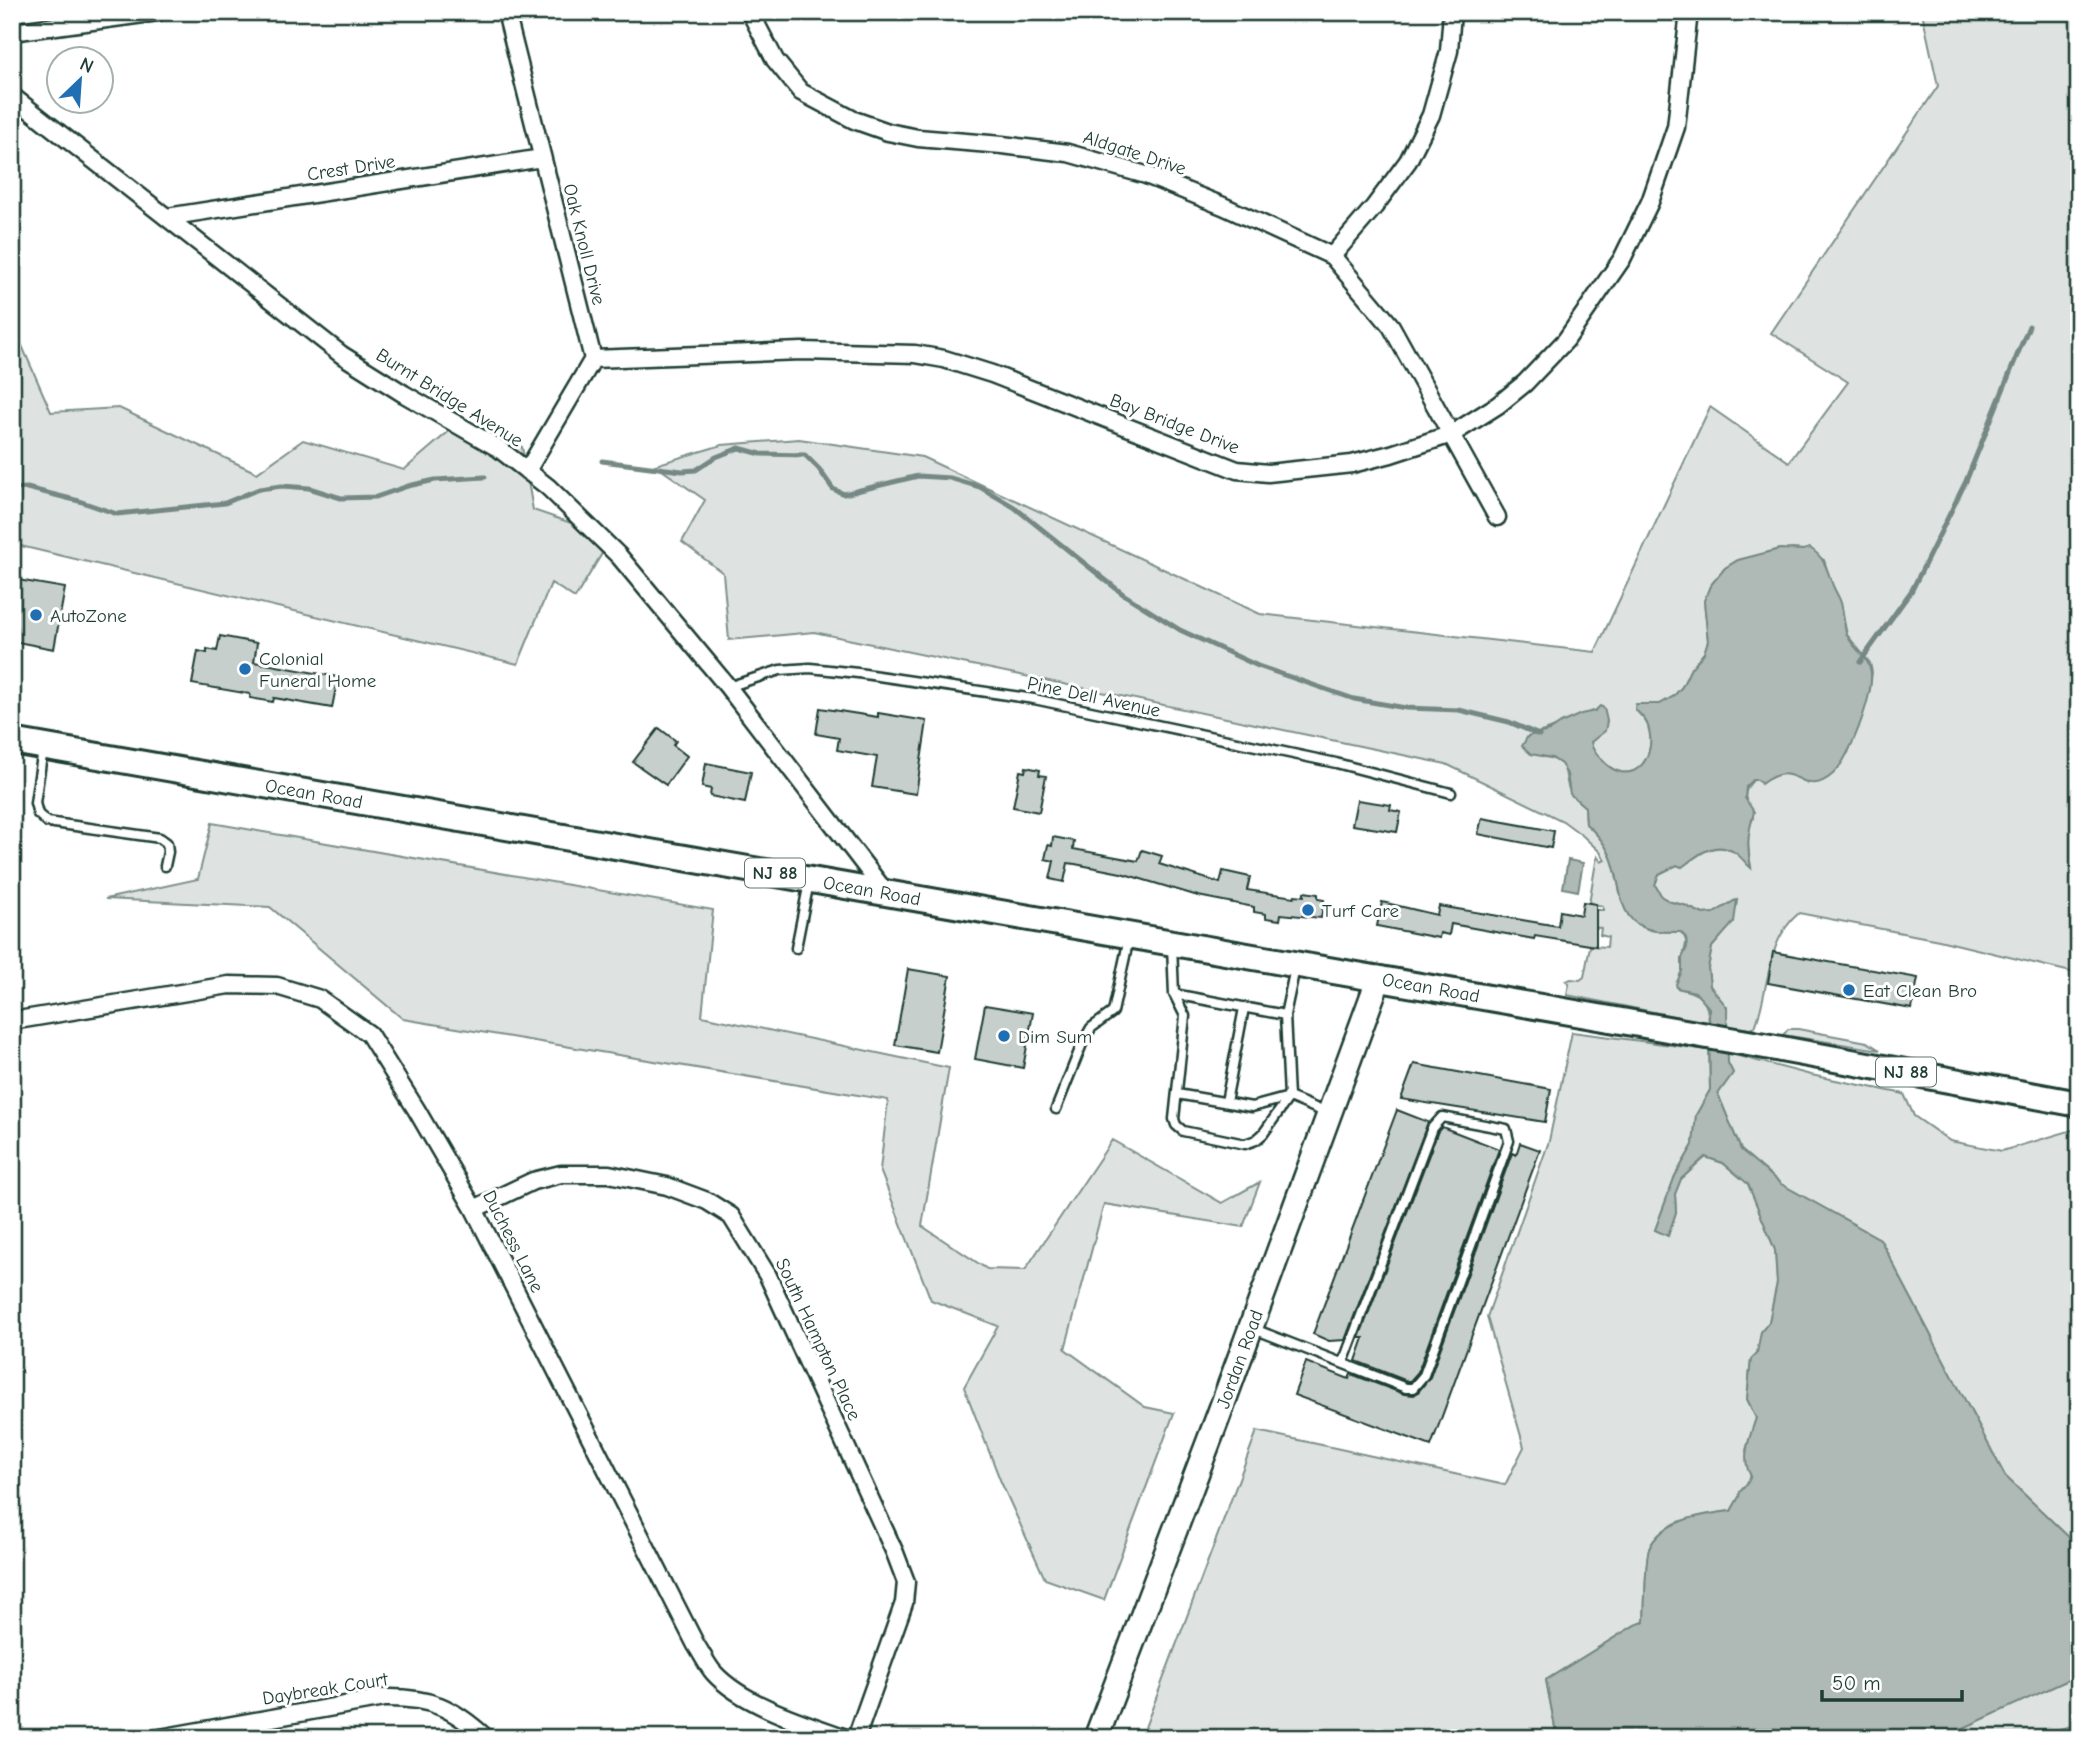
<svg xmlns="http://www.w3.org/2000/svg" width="2091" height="1750" font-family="'Comic Neue',sans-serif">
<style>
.green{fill:#dee3e2;stroke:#7e908b;stroke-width:2}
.water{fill:#afbab7;stroke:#758883;stroke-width:2}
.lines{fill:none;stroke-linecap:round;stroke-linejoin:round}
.stream{stroke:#758883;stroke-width:5}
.building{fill:#c7cfcc;stroke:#1f3d34;stroke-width:2}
.lane-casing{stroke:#1f3d34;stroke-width:13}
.street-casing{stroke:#1f3d34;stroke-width:21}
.secondary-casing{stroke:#1f3d34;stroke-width:28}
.primary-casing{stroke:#1f3d34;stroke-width:30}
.lane{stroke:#fff;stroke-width:8}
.street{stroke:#fff;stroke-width:16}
.secondary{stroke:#fff;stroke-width:23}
.primary{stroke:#fff;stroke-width:24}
.poi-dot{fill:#1f6fb2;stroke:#fff;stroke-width:2.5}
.labels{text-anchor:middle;stroke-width:6;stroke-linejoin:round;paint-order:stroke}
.shield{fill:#fff;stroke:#627771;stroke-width:2}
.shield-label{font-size:18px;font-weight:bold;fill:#1f3d34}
.street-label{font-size:19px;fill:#1f3d34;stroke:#fff}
.poi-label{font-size:19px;fill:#1f3d34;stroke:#fff;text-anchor:start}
</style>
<rect width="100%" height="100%" fill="#fff"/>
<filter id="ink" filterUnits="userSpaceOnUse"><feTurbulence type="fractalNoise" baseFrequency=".0143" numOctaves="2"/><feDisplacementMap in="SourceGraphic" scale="14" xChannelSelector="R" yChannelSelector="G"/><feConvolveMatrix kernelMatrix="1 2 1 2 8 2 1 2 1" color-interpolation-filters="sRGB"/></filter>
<g filter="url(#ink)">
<path class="green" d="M1922,12H2079V974L1939,940L1799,913C1765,941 1770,989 1755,1027L1750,1029L1727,1026V1008L1710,986L1708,968L1712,947L1722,935L1734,901L1714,913L1703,914L1684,905L1671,902L1662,897L1655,885L1659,874L1677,865L1682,867C1698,855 1713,840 1734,851C1741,855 1745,862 1751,867C1748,850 1746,833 1753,818C1746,802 1740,794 1753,780H1758L1762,783C1778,771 1790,771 1807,784L1848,753L1870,689L1872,672L1870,663L1847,635L1840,601L1831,582L1824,560L1803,550L1792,549L1738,560L1725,568L1710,586L1704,601L1708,641L1704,653L1691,668L1682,687L1674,696L1660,704L1636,705L1635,709C1639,714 1646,720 1648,726C1659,759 1630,791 1602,760C1596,754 1592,750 1591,742L1604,731L1595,711C1574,716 1557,729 1537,733L1544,757C1574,761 1561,780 1572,795C1575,799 1581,803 1585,807L1586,824C1601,837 1611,851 1615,870C1621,890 1620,918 1643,927C1655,933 1668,931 1681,932C1691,943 1683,947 1683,959C1682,965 1685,966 1682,971C1679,978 1677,980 1677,988C1700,993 1708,998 1709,1023L1567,995L1569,983L1566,981L1571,979L1580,980L1584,977L1590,946L1607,947L1608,937L1600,935L1601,928L1589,927L1596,910H1603V906L1589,903L1597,856L1601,862L1605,860L1600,852L1583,836L1563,821L1446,764L814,632L729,640L723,573L682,542L705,500L655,465L722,445L799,439L922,457L1260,614L1595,652L1710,407L1789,462L1848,382L1771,333L1938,86Z
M12,323L51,412L119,408L257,473L303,440L404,470L461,421L522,447L533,510L612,537L575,598L551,583L518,664L12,544Z
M212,823L713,910L702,1016L949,1068L922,1226L987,1269L1025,1270L1112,1140L1222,1203L1260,1182L1243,1227L1104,1204L1065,1349L1145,1407L1174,1413L1104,1600L1045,1579L1001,1482L964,1387L998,1326L931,1300L880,1170L888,1100L403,1019L270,907L105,899L198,879Z
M1788,1029H1798L1867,1042L1880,1050L1783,1035Z
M1572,1032L1709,1050L1710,1090L1696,1115L1693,1145L1675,1176L1655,1230L1668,1235L1676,1212L1675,1194L1681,1179L1706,1157L1723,1163L1748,1183L1775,1250L1777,1283L1769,1322L1761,1332L1758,1353L1751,1360L1747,1399L1756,1418L1746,1450L1751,1476L1746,1485L1740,1492L1739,1497L1731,1511C1702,1515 1662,1519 1649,1549C1645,1560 1645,1607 1644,1622L1635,1625L1546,1680L1557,1738H1141L1257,1431L1505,1485L1524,1447L1487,1317L1549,1141Z
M1727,1053L1811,1075L1904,1094L1914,1116L1950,1141L2002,1151L2079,1128V1547L2005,1476L1880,1239L1781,1184L1741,1150L1718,1094L1733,1073L1728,1063Z
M2079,1675V1724L2025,1738H1956L1957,1731Z"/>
<path class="water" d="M1810,548C1825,558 1826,568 1832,583C1834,590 1839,596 1841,603C1844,613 1843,625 1847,635C1853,650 1871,657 1871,675C1872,698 1850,758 1833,774C1801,802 1798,755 1761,784L1758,780H1753L1746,787L1745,798L1754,812C1748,833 1746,846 1751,868C1745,863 1741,856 1734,852C1714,840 1698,855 1682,867L1677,865L1659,874L1655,885L1662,897L1671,902L1684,905L1703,914L1714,913L1734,901L1737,900L1734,922L1712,947L1708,968L1710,986L1727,1007L1728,1063L1733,1073L1718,1094L1741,1150L1781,1184L1880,1239L2005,1476L2079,1547V1675L1957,1731L1956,1738H1557L1546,1680L1635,1625L1644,1622C1645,1607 1645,1560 1649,1549C1662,1519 1702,1515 1731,1511L1739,1497L1740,1492L1746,1485L1751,1476C1740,1458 1750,1437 1756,1418L1747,1399L1751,1359L1757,1353L1761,1332L1769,1322L1777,1283L1775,1250L1748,1184L1723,1163L1705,1157L1681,1179L1675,1194L1676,1212L1668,1236L1655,1230L1675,1176L1693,1145L1696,1115L1710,1090L1709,1008L1695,992L1677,988L1676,984L1682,971V958L1687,947L1686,938L1681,932C1668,931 1654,933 1643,927C1620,918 1621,890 1615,870C1611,851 1601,837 1586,824L1585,807L1570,794L1567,774L1561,764L1552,758L1531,754L1522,746L1528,736L1549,731L1561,723L1581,714L1595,711L1600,706L1604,708L1607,721L1605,731L1591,742C1592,750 1596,754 1602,760C1630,791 1659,759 1648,726C1646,719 1639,714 1635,709L1636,704H1660L1674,696L1682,687L1691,668L1704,653L1708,641L1704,601L1710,586L1725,568L1738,560L1780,549L1803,550Z
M1568,860L1583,863L1578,891L1563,888Z"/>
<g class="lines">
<path class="stream" d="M602,461L682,471L696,470L716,457L739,448L761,454L805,455L819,469L833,489L844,494L918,476L950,478L980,487L1014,507L1123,594L1180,630L1258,666L1354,699L1406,708L1459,710L1509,722L1539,735
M12,489L27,488L79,501L117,514L225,503L259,489L282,486L309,488L341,498L376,497L408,486L435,480L485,477
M1860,662L1912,590L1966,481L2029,326"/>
</g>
<path class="building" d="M12,579L65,588L54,649L12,641Z
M220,636L257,643L254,662L338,677L332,708L274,698L273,702L250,698V694L192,684L198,651L207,653V649L217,651Z
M820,708L878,717V713L927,721L916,794L872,787L877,757L837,750L839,738L816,734Z
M659,728L676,741L673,745L687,756L666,785L633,762Z
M706,763L751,772L745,803L710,796L711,789L702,787Z
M1026,767L1040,770L1039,775L1046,776L1039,812L1013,807L1020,771L1025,772Z
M1357,800L1391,805L1390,810L1401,812L1397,832L1352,825Z
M1482,818L1554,831L1551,848L1478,834Z
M1053,837L1074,841L1073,849L1138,861L1142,850L1162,856L1159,864L1220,883L1223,871L1250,877L1247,890L1294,897L1295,895L1304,896V892L1318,894V899L1324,900L1321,918L1281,914L1280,920L1266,918V914L1254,912V907L1198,896L1121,873L1075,864L1068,863L1064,882L1050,879L1054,861L1045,859L1048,845L1052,846Z
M1382,902L1437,915L1439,906L1558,926L1560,911L1581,915L1583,902L1596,904V946L1535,936L1534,939L1451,924L1449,935L1440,933L1439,938L1377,926Z
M1773,952L1918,978L1912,1009L1768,983Z
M908,969L950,976L937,1052L895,1045Z
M985,1005L1033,1013L1023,1068L975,1059Z
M1414,1064L1551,1089L1545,1122L1401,1099Z
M1397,1110L1428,1122L1345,1340L1329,1341L1313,1334Z
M1442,1127L1499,1149L1418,1372L1410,1381H1407L1356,1361L1364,1338H1359L1438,1131Z
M1520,1143L1540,1150L1431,1446L1294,1395L1306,1362L1349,1379L1351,1374L1404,1394L1414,1395L1418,1392L1430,1377L1512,1153L1516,1155Z"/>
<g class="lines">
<defs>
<path id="lane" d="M728,687L780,670L810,668L858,673L1034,699L1336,763L1451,793
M43,749L35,803L38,814L47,822L160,838L167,843L168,852L165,866
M1172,945L1174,994L1185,1016L1174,1119L1176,1125L1183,1131L1245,1144L1256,1140L1263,1134L1289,1097L1285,1015L1295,968
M796,948L809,882
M1174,994L1285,1015
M1177,1094L1252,1107L1289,1097L1327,1113
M1226,1102L1244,1008
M1056,1109L1082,1044L1091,1028L1113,1012L1129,938
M1254,1329L1406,1388H1413L1424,1375L1509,1141L1506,1129L1442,1117L1432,1128L1343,1363"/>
<path id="street" d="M506,12L593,359L527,471
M750,12L775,60L801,92L854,120L888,132L918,138L1002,145L1068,153L1146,175L1223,206L1332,256L1391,326L1497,517
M12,32L158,12
M12,96L342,355L404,394L498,448L548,487L619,556L728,687L886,893
M167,217L542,158
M1332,256L1374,207L1408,161L1431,115L1449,51L1452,12
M593,359L802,351L915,354L944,359L992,374L1237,470L1268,473L1352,464L1391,454L1452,434L1498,405L1525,383L1566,340L1622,259L1650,202L1676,127L1689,12
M12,1021L229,985L277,986L320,999L369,1034L416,1109L474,1209L696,1645C702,1654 707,1665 714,1673C743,1705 806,1724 846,1738
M474,1209L533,1181L561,1174H609L667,1186L707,1201L731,1216L768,1276L895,1553L906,1582L904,1603L856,1738
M160,1738L384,1698C430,1697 452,1707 486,1738"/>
<path id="secondary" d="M1096,1738L1218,1417L1379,978"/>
<path id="primary" d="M12,741L1765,1046L2079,1104"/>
</defs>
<use href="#lane" class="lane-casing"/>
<use href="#street" class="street-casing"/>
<use href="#secondary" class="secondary-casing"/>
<use href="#primary" class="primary-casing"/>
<use href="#lane" class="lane"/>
<use href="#street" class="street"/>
<use href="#secondary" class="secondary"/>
<use href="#primary" class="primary"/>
</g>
</g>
<g class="poi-dot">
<circle cx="36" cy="615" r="7"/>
<circle cx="245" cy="669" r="7"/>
<circle cx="1308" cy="910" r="7"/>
<circle cx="1849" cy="990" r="7"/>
<circle cx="1004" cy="1036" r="7"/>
</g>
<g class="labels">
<g class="shield">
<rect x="745" y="858.5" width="60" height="29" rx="5"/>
<rect x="1876" y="1057.5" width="60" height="29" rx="5"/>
</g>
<g class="shield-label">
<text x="775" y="879">NJ 88</text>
<text x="1906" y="1078">NJ 88</text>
</g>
<g class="street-label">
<text transform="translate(1135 152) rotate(18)" y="7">Aldgate Drive</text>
<text transform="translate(351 167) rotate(-9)" y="7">Crest Drive</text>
<text transform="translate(585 244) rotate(76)" y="7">Oak Knoll Drive</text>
<text transform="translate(450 397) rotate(32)" y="7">Burnt Bridge Avenue</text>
<text transform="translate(1175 423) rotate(21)" y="7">Bay Bridge Drive</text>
<text transform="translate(1094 696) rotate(12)" y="7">Pine Dell Avenue</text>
<text transform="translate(314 793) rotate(10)" y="7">Ocean Road</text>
<text transform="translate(872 890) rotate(10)" y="7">Ocean Road</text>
<text transform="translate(1431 987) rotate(10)" y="7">Ocean Road</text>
<text transform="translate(514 1241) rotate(63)" y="7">Duchess Lane</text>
<text transform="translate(819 1339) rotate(65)" y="7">South Hampton Place</text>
<text transform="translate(1239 1359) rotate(-70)" y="7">Jordan Road</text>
<text transform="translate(325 1688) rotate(-9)" y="7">Daybreak Court</text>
</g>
<g class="poi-label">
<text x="50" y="622">AutoZone</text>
<text x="259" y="665">Colonial<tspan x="259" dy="22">Funeral Home</tspan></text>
<text x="1322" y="917">Turf Care</text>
<text x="1863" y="997">Eat Clean Bro</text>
<text x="1018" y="1043">Dim Sum</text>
</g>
</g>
<rect width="2091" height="1750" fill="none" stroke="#fff" stroke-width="42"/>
<rect x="21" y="21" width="2049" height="1708" fill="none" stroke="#1f3d34" stroke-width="2.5" filter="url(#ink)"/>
<g transform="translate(80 80) rotate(25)"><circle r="33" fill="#ffffff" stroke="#a5b1ae" stroke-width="2"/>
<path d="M0-5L12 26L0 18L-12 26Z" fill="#1f6fb2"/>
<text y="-10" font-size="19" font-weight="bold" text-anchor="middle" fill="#1f3d34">N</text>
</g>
<path d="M1822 1690v10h140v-10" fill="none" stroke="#1f3d34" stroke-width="3.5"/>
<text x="1832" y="1690" font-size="21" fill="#1f3d34" stroke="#ffffff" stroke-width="5" paint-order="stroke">50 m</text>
</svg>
